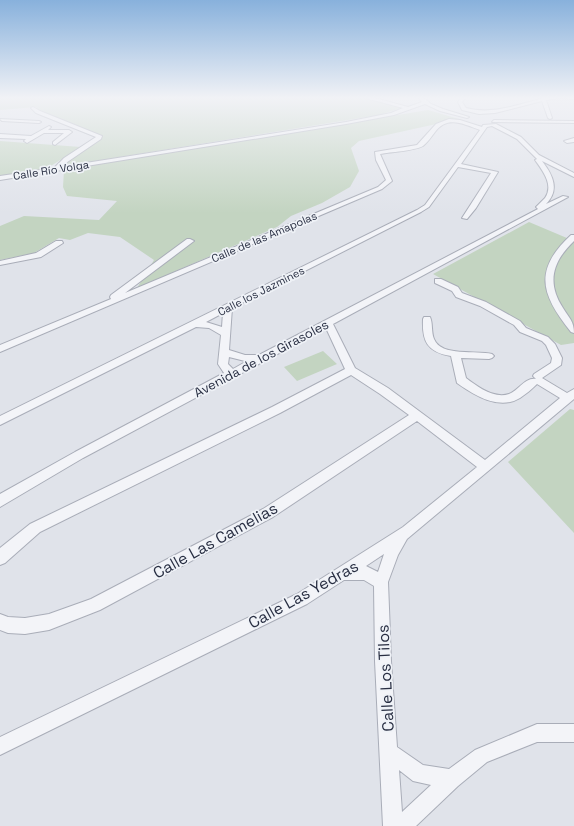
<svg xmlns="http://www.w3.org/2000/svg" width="574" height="826" font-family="'Space Grotesk',sans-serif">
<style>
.green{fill:#c3d4c1}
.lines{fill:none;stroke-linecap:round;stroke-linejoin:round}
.street-casing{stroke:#a9adb8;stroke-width:2}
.street{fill:#f3f4f8;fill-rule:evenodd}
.labels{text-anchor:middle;stroke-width:3.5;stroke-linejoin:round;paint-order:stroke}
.far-street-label{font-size:11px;fill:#282e42;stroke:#eff2f7}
.street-label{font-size:13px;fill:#282e42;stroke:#eff2f7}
.near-street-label{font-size:16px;fill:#282e42;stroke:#eff2f7}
</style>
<rect width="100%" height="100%" fill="#e0e3ea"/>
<path class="green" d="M0,97H359L401,108L379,115L64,166L67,162L102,138V136L39,111L36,107L0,110Z
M428,110L459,119L359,141L351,148L359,171L350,187L322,203L291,216L277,227L137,288L154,260L120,237L88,233L70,240L59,238L34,253L0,260V226L24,216L99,220L117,201L67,196L63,187L64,170Z
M0,141L81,147L46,169L0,176Z
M529,222L574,241V343L561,345L433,274Z
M323,351L337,364L297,381L284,367Z
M570,409L574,410V533L508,462Z"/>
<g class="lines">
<defs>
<path id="street" d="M362,97H371L408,107L422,102L418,97H423L431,104L443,109L469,117L467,118L440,111L425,104L394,115L346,124L0,180V176L54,168L64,158L96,137L36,113L31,108L33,107L40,111L102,136L101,139L60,167L346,122L391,113L403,108Z
M461,97H466L462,102L466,108C492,115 516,105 541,99V97H574V99L560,98L546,100L552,118L550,119L548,118L542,101L495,113L479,114L462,110L458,102Z
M0,119L39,121L41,122L39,123L2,121Z
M449,119L460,120L482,127L483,125L496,124L521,137L539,155L574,173V177L542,161C553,175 560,190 546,204L563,196L568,197L333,324L355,368L388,388L485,460L560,398L537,384C532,389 526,394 520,398C499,411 474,395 457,383L451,356C427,352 422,341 423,319L424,317H430C433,323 431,332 434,339C441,357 477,350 492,354L494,356L492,358L489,359L461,358L466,378C478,387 494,399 509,394C518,391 525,377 536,379L533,376L534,374L551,363L552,358L546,345L542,341L520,332L514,325L480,306L456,297L452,291L435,283V279H441L458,287L462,293L486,302L520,321L526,328L548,337L555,344L562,358L561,365L542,378L567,393L574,389V399L407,539L398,555L388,582L391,661L397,747L423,765L449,769L475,750L537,724H574V742H537L487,762L458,786L416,826H383L375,661L374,586L364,580H344L307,604L0,755V737L297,594L403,527L477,467L417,421L273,517L100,610L49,630L25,634L8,633L0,630V614L8,617L25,618L49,614L91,599L263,509L409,415L380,394L351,375L280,413L40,532L5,563L0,565V548L30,524L272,407L345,369L326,328L83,458L0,507V494L75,452L224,373L218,364L221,335L209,328L196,327L0,425V416L417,210L425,205L480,130C464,124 447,115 435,132C431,137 428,142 423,146C414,151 390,152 380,154L392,181L382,189L0,352V345L111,299L110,297L111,295L187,239H190L194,241L125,293L378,187L386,180L376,160L375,152L417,145L436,124ZM492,126L517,139L537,159L535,160C543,171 554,185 545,198C542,201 539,204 536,207L538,209L259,355H245L229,350L232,308L421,212L429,207L458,167L491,173L462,218L467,219L476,208L498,172L461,164L487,127ZM223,313L222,327L206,322ZM229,357L245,361H247L233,369L228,364ZM384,554L378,572L366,566ZM399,770L413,781L431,785L402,812Z
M494,120L574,121V123L492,122Z
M49,126L51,127L48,130H69L72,132L55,145L53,144V142L64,133H44L27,143L24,141L26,139L0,138V134L31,136Z
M574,138V142L567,143L564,141Z
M571,235H574V241C553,261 546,282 563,308C569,318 574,321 574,333L571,332C541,295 533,270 571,235Z
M56,241H62L63,243L41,257L0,265V261L36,253Z"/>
</defs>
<use href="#street" class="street-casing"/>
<use href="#street" class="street"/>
</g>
<linearGradient id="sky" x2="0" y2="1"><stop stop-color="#88b1dc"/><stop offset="0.46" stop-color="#f1f2f6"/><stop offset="1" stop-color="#f1f2f6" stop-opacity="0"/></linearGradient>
<rect width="574" height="213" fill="url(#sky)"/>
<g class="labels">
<g class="far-street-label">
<text transform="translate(51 170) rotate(-9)" y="4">Calle Río Volga</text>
<text transform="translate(264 237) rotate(-23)" y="4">Calle de las Amapolas</text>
<text transform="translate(261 291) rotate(-27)" y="4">Calle los Jazmines</text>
</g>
<g class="street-label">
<text transform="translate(261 358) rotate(-28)" y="5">Avenida de los Girasoles</text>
</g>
<g class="near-street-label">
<text transform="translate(215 540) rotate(-29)" y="6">Calle Las Camelias</text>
<text transform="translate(303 594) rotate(-29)" y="6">Calle Las Yedras</text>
<text transform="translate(385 678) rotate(-93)" y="6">Calle Los Tilos</text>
</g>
</g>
</svg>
